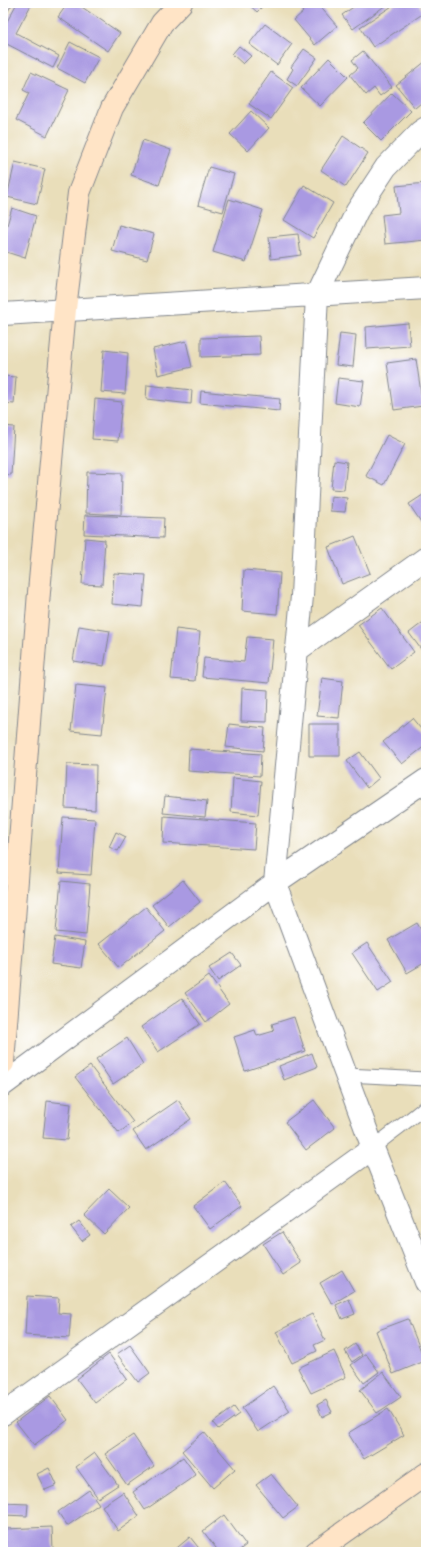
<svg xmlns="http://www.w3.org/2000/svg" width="429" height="1555" font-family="'Architects Daughter',sans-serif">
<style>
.building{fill:#a999e2}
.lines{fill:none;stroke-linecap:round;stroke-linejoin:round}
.lane-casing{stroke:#82868c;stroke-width:15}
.street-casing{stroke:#82868c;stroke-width:24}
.secondary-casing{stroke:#82868c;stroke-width:24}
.lane{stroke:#fff;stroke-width:13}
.street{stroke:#fff;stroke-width:22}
.secondary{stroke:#ffe4c6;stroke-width:22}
</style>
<rect width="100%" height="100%" fill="#fff"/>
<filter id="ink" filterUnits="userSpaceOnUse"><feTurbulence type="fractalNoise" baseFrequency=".025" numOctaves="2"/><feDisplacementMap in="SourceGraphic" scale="8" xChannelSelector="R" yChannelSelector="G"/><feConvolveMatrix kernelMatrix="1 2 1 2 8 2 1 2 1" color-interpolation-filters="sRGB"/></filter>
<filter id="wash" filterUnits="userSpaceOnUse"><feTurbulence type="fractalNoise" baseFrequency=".012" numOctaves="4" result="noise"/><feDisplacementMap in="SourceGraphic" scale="16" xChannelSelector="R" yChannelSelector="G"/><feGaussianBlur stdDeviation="0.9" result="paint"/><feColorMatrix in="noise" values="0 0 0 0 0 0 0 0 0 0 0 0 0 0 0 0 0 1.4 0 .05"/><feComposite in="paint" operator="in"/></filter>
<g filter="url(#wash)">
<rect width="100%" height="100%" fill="#e9deba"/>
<g id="blocks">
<path class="building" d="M3,3H13L6,14L3,12Z
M17,3H32L16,33L59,56L53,68L3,42V29Z
M68,3H76L120,33L108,51L58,17Z
M247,3H266L257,12Z
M295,3H317L337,26L315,45L294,20L303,12Z
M359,3H384L386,5L353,29L342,15Z
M397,3H418L424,13L373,47L360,27Z
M265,24L292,44L277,65L249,44Z
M70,42L99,57L85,83L57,68Z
M239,46L251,56L243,64L232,54Z
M304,49L317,58L297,86L287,79L293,69L291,67Z
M363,51L392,87L380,96L374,88L366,95L350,75L358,68L352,60Z
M329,58L348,77L320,106L301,88Z
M426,61V99L415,108L396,85Z
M31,72L69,90L47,136L16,120L29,93L23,90Z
M271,72L293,88L271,119L249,104Z
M392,93L411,111L381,141L363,123Z
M251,111L269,128L248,151L230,134Z
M343,136L368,153L346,187L321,170Z
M143,140L171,150L159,185L131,175Z
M15,162L45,169L37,204L7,197Z
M209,167L234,174L223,212L198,205Z
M426,183V240L385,244L382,215L399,213L396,186Z
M304,185L333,203L313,238L284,220Z
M229,199L263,210L246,262L213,252Z
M12,208L36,216L25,258L3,251V239Z
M119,225L154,234L147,260L112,251Z
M298,234L301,255L271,259L269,237Z
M408,323L410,346L367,349L366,327Z
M340,333L356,335L353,367L336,365Z
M259,336L260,355L201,357V338Z
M186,341L192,367L158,375L153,349Z
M104,350L128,353L125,394L101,392Z
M416,359L423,406L394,410L387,363Z
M3,376L16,377L14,404L3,403Z
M338,378L364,381L360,407L335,403Z
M147,385L192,390L191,404L146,399Z
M201,391L280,399L279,411L200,403Z
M95,399L122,402L118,441L92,439Z
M3,426L14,427L11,475L3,474Z
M387,435L405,444L384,485L366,476Z
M334,460L347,462L344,490L331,489Z
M87,472L122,473L121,515L86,513Z
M426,493V527L425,528L409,504Z
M331,496L347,498L345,512L330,511Z
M85,515L164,518L163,538L84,534Z
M355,536L370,573L342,584L328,547Z
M85,538L105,540L102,585L82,584Z
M244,570L280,573L277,614L242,611Z
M114,573L146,575L143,607L112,604Z
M382,608L414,652L391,669L358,625Z
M426,620V656L409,633Z
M79,626L110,631L104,666L73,661Z
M176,629L200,632L195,681L171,679Z
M247,637L273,639L269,683L202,677L204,658L244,662Z
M322,678L343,681L339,718L317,716Z
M76,685L107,688L102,734L71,731Z
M242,688L268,690L267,722L241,721Z
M412,718L426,735V745L402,764L383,742Z
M229,724L265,728L263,751L226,747Z
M309,724H340V756H309Z
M189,749L261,754L260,776L188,771Z
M360,752L379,778L367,788L347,761Z
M67,764L96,765L95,810L65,808Z
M233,778L261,781L258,815L231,812Z
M165,796L207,801L205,817L163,813Z
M164,816L256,823L254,849L163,843Z
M63,817L95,819L91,875L59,873Z
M116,832L126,837L118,851L109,847Z
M183,880L200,902L169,927L152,905Z
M61,881L90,884L86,935L56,932Z
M146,907L165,931L119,968L99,944Z
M417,923L426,938V962L407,973L388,940Z
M55,937L85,942L81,968L51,964Z
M367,943L393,982L378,992L352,953Z
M232,953L241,965L218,981L209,968Z
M209,976L229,1004L206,1022L185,993Z
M182,998L200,1024L158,1052L141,1027Z
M294,1017L305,1051L245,1071L234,1037L255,1030L257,1036L274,1031L272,1024Z
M127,1038L143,1064L113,1084L96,1059Z
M312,1053L317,1067L284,1080L279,1066Z
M90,1066L133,1122L119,1133L75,1077Z
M178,1100L191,1119L146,1150L133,1131Z
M314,1100L335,1128L306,1150L285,1122Z
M47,1101L71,1104L67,1140L43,1138Z
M225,1182L242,1206L210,1229L193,1206Z
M109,1189L129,1208L104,1234L84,1215Z
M79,1221L90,1235L82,1241L71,1227Z
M282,1232L301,1263L283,1275L263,1244Z
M342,1270L354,1291L332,1304L320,1283Z
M27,1296L59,1298L58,1313L71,1314L69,1338L25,1335Z
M349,1299L355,1314L342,1319L336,1305Z
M312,1314L325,1340L314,1345L317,1351L292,1363L276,1332Z
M408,1319L425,1361L393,1374L376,1331Z
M355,1344L362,1355L352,1362L345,1351Z
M130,1345L150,1373L138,1382L117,1354Z
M334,1351L346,1377L311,1393L298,1368Z
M109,1354L127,1379L95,1403L77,1379Z
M366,1354L379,1372L364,1383L351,1365Z
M383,1372L401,1397L377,1413L360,1390Z
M273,1386L290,1411L258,1432L242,1408Z
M50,1396L68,1420L34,1445L16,1422Z
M326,1400L332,1412L322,1417L317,1405Z
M234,1407L239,1414L218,1429L213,1423Z
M388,1409L404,1435L364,1459L348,1433Z
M204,1432L235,1469L213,1488L182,1451Z
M133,1435L154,1466L127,1485L105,1454Z
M95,1453L118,1485L98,1498L76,1467Z
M183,1457L196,1475L145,1510L133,1492Z
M49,1468L57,1485L45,1490L37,1474Z
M271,1474L298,1507L283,1518L256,1485Z
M89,1490L99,1504L67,1526L58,1512Z
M123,1492L139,1516L118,1531L102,1506Z
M3,1503L28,1504L27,1516L3,1515Z
M224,1515L246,1545L237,1552H219L203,1531Z
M52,1527L53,1550L6,1552L5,1529Z
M190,1537L202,1552H172Z"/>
</g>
</g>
<g filter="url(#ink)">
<use href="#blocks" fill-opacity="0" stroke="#82868c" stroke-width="1"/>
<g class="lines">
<defs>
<path id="lane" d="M346,1075L426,1079
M373,1148C390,1133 409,1121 426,1106"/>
<path id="street" d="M3,314L426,288
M296,651L426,558
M426,780L275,883L373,1148L426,1282
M3,1085L275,883L302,596L317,295L357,211L386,167L420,132L426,128
M3,1414L373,1148"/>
<path id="secondary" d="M3,1063L39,592L65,309L79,193L112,108L162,23L181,3
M316,1552L426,1474"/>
</defs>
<use href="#lane" class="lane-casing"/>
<use href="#street" class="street-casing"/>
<use href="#secondary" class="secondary-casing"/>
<use href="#lane" class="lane"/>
<use href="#street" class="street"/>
<use href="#secondary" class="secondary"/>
</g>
</g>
<rect width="429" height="1555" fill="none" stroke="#fff" stroke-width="16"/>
</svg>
